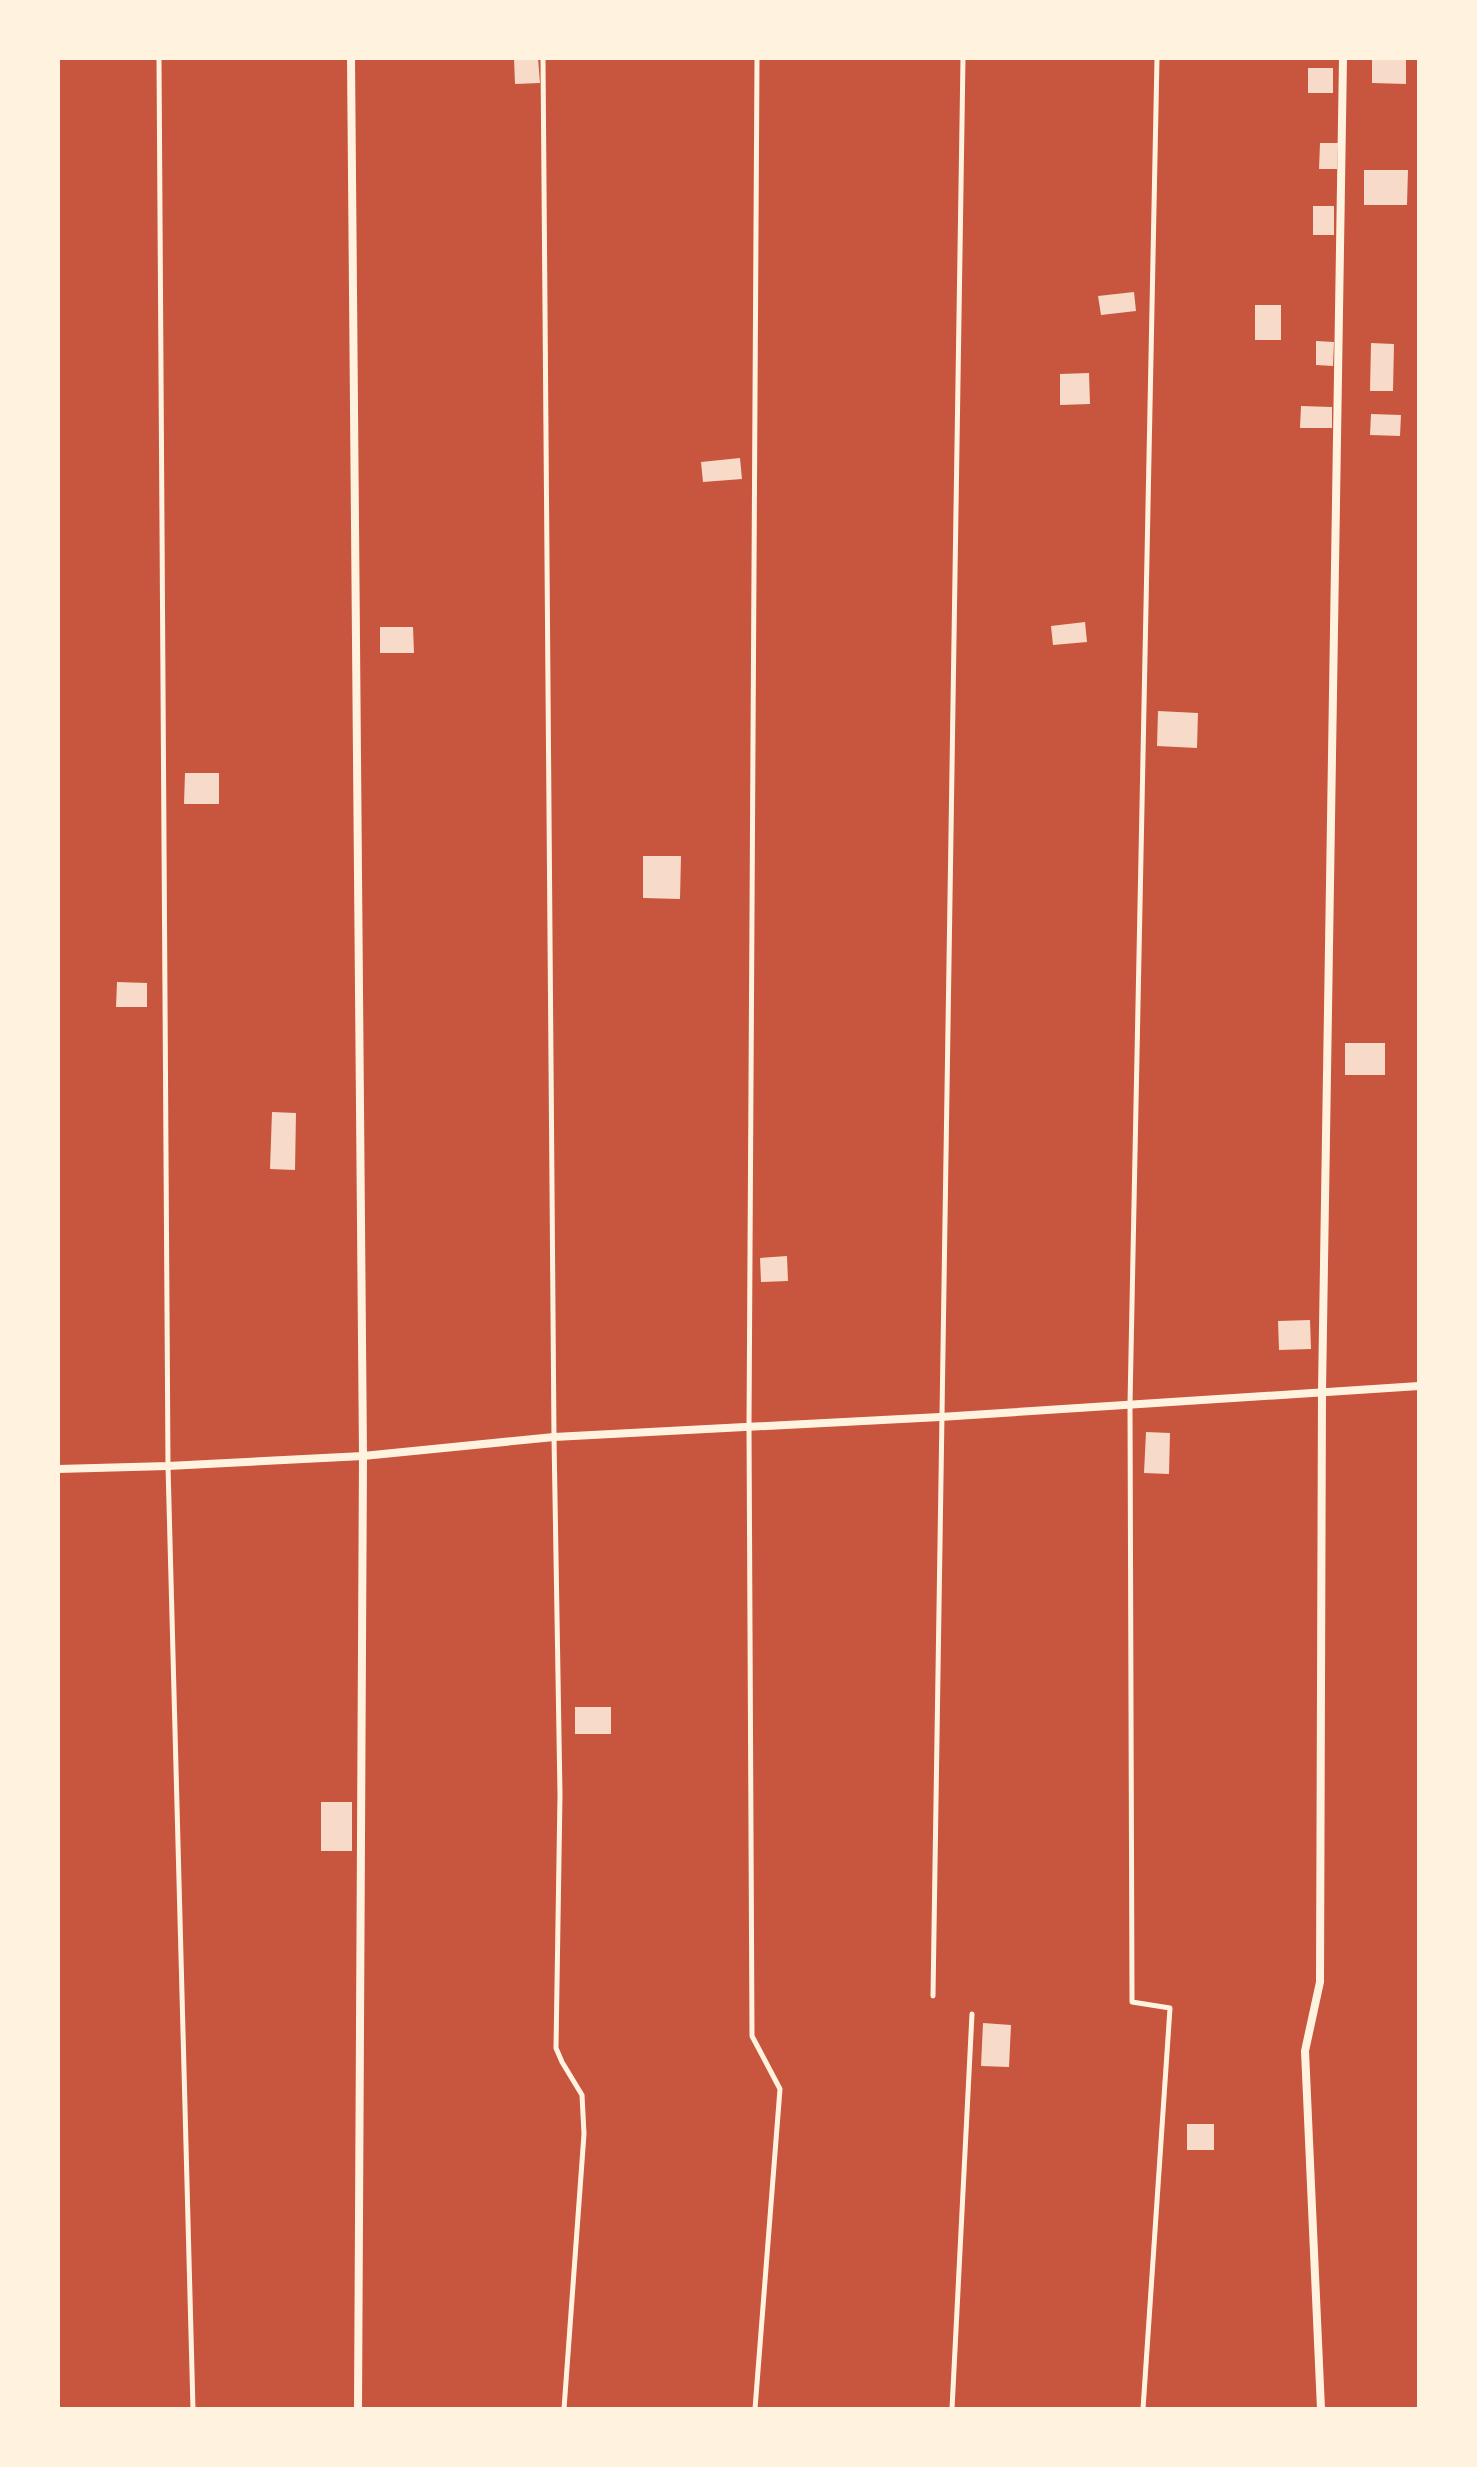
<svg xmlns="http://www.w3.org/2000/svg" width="1477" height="2467" font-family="Commissioner,sans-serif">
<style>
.building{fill:#f7dbc8}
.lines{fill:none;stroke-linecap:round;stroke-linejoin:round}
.service{stroke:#fff3e0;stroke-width:5}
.minor{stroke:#fff3e0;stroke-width:8}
</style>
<rect width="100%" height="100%" fill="#c8553d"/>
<path class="building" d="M514,58H538L540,83L515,84Z
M1372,58H1406V84L1372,83Z
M1308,68H1333V93H1308Z
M1320,143H1338L1337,169H1319Z
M1364,170H1408L1407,205H1364Z
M1313,206H1334V235H1313Z
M1134,292L1136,311L1101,315L1098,296Z
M1255,305H1281V340H1255Z
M1316,341L1334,342L1333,366L1316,365Z
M1371,343L1394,344L1393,391H1370Z
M1089,373L1090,404L1060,405V374Z
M1301,406L1332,407V428H1300Z
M1371,414L1401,415L1400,436L1370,435Z
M740,458L742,479L703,482L701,462Z
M1085,622L1087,642L1053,645L1051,626Z
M380,627H413L414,653H380Z
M1158,711L1198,713L1197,748L1157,746Z
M185,773H219V804H184Z
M643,856H681L680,899L643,898Z
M117,982L147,983V1007H116Z
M1345,1043H1385V1075H1345Z
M272,1112L296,1113L295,1170L270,1169Z
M787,1256L788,1281L761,1282L760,1258Z
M1310,1320L1311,1349L1279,1350L1278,1321Z
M1146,1432L1170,1433L1169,1474L1144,1473Z
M575,1707H611V1734H575Z
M321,1802H352V1851H321Z
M983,2023L1011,2025L1009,2067L981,2066Z
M1187,2124H1214V2150H1187Z"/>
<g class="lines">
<path class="service" d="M159,58L168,1466L193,2409
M543,58L554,1437L560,1795L556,2048L562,2062L582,2095L584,2134L564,2409
M933,1996L963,58
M755,2409L780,2089L752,2036L749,1425L757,58
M952,2409L972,2014
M1143,2409L1170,2008L1132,2002L1130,1404L1157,58"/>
<path class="minor" d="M351,58L363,1456L358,2409
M58,1469L168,1466L363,1456L554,1437L940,1417L1419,1386
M1321,2409L1305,2051L1320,1982L1322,1391L1343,58"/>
</g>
<rect width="1477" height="2467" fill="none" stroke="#fff3e0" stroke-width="120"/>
</svg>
